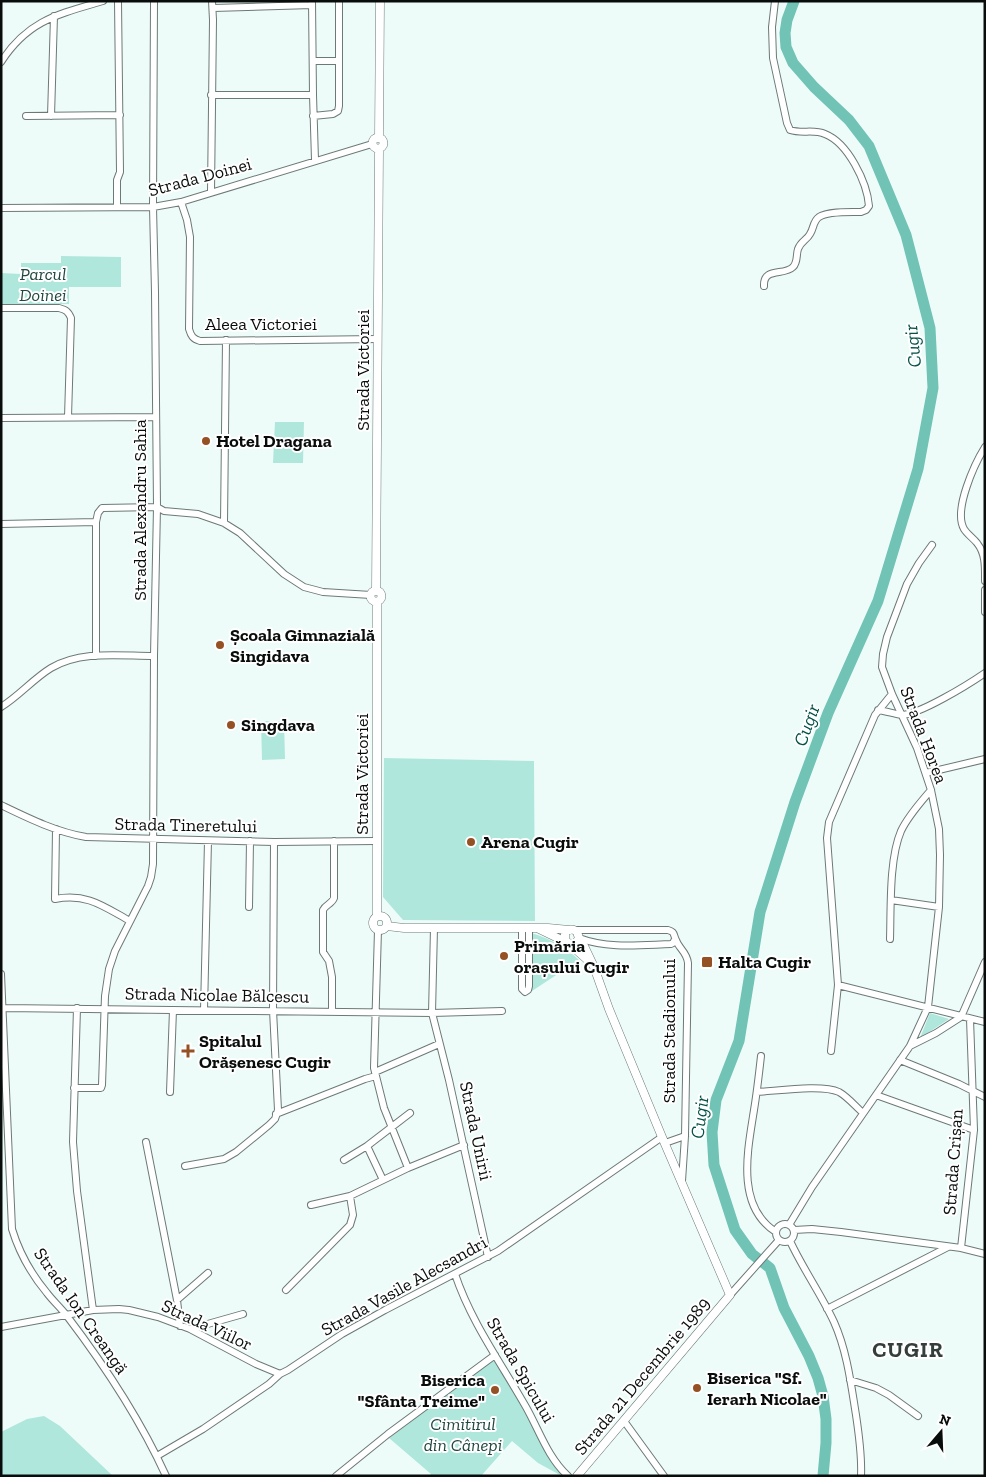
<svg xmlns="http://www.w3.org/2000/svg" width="986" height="1477" font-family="'Zilla Slab',serif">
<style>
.green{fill:#afe7dc}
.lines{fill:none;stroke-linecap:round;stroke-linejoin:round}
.river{stroke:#70c3b5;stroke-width:11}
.minor-casing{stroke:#6d7977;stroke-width:8}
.major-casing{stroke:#6d7977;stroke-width:9}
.minor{stroke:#fff;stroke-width:6}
.major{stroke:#fff;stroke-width:8}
.poi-dot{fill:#955024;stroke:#fff;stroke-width:2}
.labels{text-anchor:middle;stroke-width:4;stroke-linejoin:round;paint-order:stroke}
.street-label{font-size:18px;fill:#080d0c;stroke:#fff}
.park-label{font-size:18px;font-style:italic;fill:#204740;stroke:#fff}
.poi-label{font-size:18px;font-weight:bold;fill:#080d0c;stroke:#fff;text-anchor:start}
.water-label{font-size:19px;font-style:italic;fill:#035147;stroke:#fff}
.district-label{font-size:22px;font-weight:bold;letter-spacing:1px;fill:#343f3c;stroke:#fff}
</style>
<rect width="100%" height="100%" fill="#eefcf9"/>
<path class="green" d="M61,256L121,257V287H69V304H1V273L21,274V263H61Z
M275,422H304L303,463H273Z
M261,721H284L285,759L262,760Z
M384,758L534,761L535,921L403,920L383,897Z
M531,933C549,938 565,947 579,960L532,991Z
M930,1013L949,1019L920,1038Z
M494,1359L518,1397L562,1473L560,1475L538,1463L512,1441L481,1476H430L431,1474L389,1438Z
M44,1416L60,1426L113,1476H1V1432L27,1419Z"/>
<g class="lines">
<path class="river" d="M794,1L787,20L785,33L786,47L793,63L814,87L849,120L869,146L906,235L930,328L933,388L918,469L878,601L828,713L795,802L760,912L739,1041L716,1100L712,1132L714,1165L735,1230L752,1254L770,1268L784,1308L809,1356L818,1378L823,1396L826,1419V1443L823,1476"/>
<defs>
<path id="minor" d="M312,1L313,95L315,160
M213,8L312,5
M313,61H339
M1,62C28,20 59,14 103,1
M211,95H313
M26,116L120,115
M51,116L54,16
M313,116L333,114L338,111L339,106V1
M211,192L213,20L212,1
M181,202L187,220L190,237L189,329C191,336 193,339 200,341L378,339
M117,207V180L120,172L118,1
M1,208L153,207L181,202L372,144
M764,286C763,267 784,276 793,267C798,262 796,255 798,249C801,241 807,240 810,234C814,228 813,221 819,217C827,211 851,212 861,212L866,210L869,206C867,182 848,143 825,134C814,129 802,134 790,130L787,123L773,58L772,27L775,1
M1,308H59C66,310 68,311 71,318L68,417
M1,418L156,417
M985,447C975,463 953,510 964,529C967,534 973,538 977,543C986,554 985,568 985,581
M157,507L164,511L198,514L224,523L240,533L284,574L304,587L323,592L371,595
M224,523L226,340
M1,524L96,522
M985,590V612
M96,656V522L98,513L102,508L157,507
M1,707C19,696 33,679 51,668C81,650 120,656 154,656
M878,710C886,711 894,714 901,715C919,715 969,684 985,673
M926,773L985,759
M1,805C28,818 56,832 86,837L274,842L376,841
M56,829L55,899C87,893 103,906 130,921
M891,900L939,907
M249,907L250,841
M434,928L432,1013L449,1080L488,1257
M522,928V989L525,992L528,990L529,986V928
M378,930L374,1068L384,1108L408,1168
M575,930H668C675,932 673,934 676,940C679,949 687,952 688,963L685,1136L682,1181
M579,938C608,949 640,945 671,944L673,943L675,939
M890,939C891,908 889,859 901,831C908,816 920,803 931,790
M1,974L12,1229C19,1252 32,1275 47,1293C53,1301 61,1308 67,1316C105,1366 140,1419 166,1476
M838,985L985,1022
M3,1008L432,1013L502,1011
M77,1008L73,1142L77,1191L93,1310
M204,1010L208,841
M332,1011V977L329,961L323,952V910C326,904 332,904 334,898V841
M910,1046L936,1033L961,1017L985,962
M831,1051L838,985L827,838L829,822L832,815L875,715L892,694
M761,1056C759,1074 757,1092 754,1110C748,1149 735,1206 776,1232
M900,1060L959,1084L985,1097
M375,1072L439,1044
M74,1088H101L102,1085L105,996L109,969L115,951L148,886L151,877L153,864L154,656L157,507L155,292L153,207L154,1
M170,1092L173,1010
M757,1092C777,1091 822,1084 839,1092C848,1097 856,1107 863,1113
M876,1095L974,1130
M276,1114L365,1079L376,1076
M146,1142L177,1300L180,1326
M665,1143L685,1136
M367,1146L383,1180
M344,1160L367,1146L410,1113
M185,1166L224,1159L236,1152L269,1125L275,1119L278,1110L273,1010L274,842
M311,1205L350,1196L408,1168L464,1145
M776 1233a9 9 0 1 1 18 0a9 9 0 1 1-18 0Z
M789,1225L812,1187L910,1046L928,1007L939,907L940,855L939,829L931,790L917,748L892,694L882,667L883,654L887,637L907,584L919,563L932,545
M794,1230L812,1229L841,1232L961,1248L985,1254
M790,1241C803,1269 821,1294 834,1322C847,1351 851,1384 856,1415C859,1435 862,1455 861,1476
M961,1248L974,1130L970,1019
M455,1274C471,1322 501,1363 526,1407C539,1430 548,1458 568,1476
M286,1290L350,1225L353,1215L350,1196
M730,1295L779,1240
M177,1300L208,1273
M827,1309L948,1247
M1,1327L93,1310L119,1309L129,1310L158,1317L190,1329L256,1364L280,1374
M190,1329L243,1314
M850,1380L876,1388L889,1395L918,1416
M624,1421L664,1476
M157,1456L203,1429L269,1384L280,1374L288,1370L342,1334L385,1310L498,1251L662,1137
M336,1476L388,1434L495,1355"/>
<path id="major" d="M372.5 143a5.5 5.5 0 1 1 11 0a5.5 5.5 0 1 1-11 0Z
M379,138L380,1
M370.5 596a5.5 5.5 0 1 1 11 0a5.5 5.5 0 1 1-11 0Z
M376,591L379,149
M377,602V916
M373 923a7 7 0 1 1 14 0a7 7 0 1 1-14 0Z
M387,926L404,928H548L569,930
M539,929L566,942
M570,944L576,943L579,938L577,932C573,928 568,929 565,933V940L591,963
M577,1476L730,1295L662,1137L609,1009L594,967L584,946L578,940"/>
</defs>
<use href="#minor" class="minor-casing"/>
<use href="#major" class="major-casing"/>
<use href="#minor" class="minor"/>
<use href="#major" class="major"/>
</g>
<g class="poi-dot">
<circle cx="206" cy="441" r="5"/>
<circle cx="220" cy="645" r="5"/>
<circle cx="231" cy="725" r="5"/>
<circle cx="471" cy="842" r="5"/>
<circle cx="504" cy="956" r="5"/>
<rect x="701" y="956" width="12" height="12" rx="2.5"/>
<path d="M185.5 1043.5h5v5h5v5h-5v5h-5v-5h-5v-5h5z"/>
<circle cx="697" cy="1388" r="5"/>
<circle cx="495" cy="1390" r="5"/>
</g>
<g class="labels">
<g class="street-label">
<text transform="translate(200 177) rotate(-15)" y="6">Strada Doinei</text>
<text x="261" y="330">Aleea Victoriei</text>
<text transform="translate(363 370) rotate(-90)" y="6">Strada Victoriei</text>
<text transform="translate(140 510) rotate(-90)" y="6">Strada Alexandru Sahia</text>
<text transform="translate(924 735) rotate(69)" y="6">Strada Horea</text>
<text transform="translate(362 774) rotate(-90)" y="6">Strada Victoriei</text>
<text transform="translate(186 825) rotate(1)" y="6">Strada Tineretului</text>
<text transform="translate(217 995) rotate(1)" y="6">Strada Nicolae Bălcescu</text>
<text transform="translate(669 1031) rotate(-90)" y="6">Strada Stadionului</text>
<text transform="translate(476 1131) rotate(78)" y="6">Strada Unirii</text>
<text transform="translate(953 1162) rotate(-86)" y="6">Strada Crișan</text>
<text transform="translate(404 1286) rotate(-29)" y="6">Strada Vasile Alecsandri</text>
<text transform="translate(81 1311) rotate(55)" y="6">Strada Ion Creangă</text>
<text transform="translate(207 1325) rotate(25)" y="6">Strada Viilor</text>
<text transform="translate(521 1370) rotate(60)" y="6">Strada Spicului</text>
<text transform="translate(642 1376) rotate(-50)" y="6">Strada 21 Decembrie 1989</text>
</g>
<g class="park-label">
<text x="43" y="280">Parcul<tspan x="43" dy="21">Doinei</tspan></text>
<text x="463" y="1430">Cimitirul<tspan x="463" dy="21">din Cânepi</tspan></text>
</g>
<g class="poi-label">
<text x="216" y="447">Hotel Dragana</text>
<text x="230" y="641">Școala Gimnazială<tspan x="230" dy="21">Singidava</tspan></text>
<text x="241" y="731">Singdava</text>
<text x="481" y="848">Arena Cugir</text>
<text x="514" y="952">Primăria<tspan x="514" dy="21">orașului Cugir</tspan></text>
<text x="718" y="968">Halta Cugir</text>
<text x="199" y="1047">Spitalul<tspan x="199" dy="21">Orășenesc Cugir</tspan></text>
<text x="707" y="1384">Biserica "Sf.<tspan x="707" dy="21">Ierarh Nicolae"</tspan></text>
<text x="485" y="1386" text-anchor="end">Biserica<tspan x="485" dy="21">"Sfânta Treime"</tspan></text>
</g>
<g class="water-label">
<text transform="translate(912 346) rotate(-96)" y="7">Cugir</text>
<text transform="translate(806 725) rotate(-70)" y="7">Cugir</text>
<text transform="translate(699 1117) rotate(-83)" y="7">Cugir</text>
</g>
<g class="district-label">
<text x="908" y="1357">CUGIR</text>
</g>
</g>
<rect width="986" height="1477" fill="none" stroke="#080d0c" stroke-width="5"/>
<g transform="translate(941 1432) rotate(19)" stroke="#ffffff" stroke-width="4" paint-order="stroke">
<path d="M0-4L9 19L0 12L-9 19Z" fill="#080d0c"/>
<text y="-8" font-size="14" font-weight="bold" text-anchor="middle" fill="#080d0c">N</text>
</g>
</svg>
